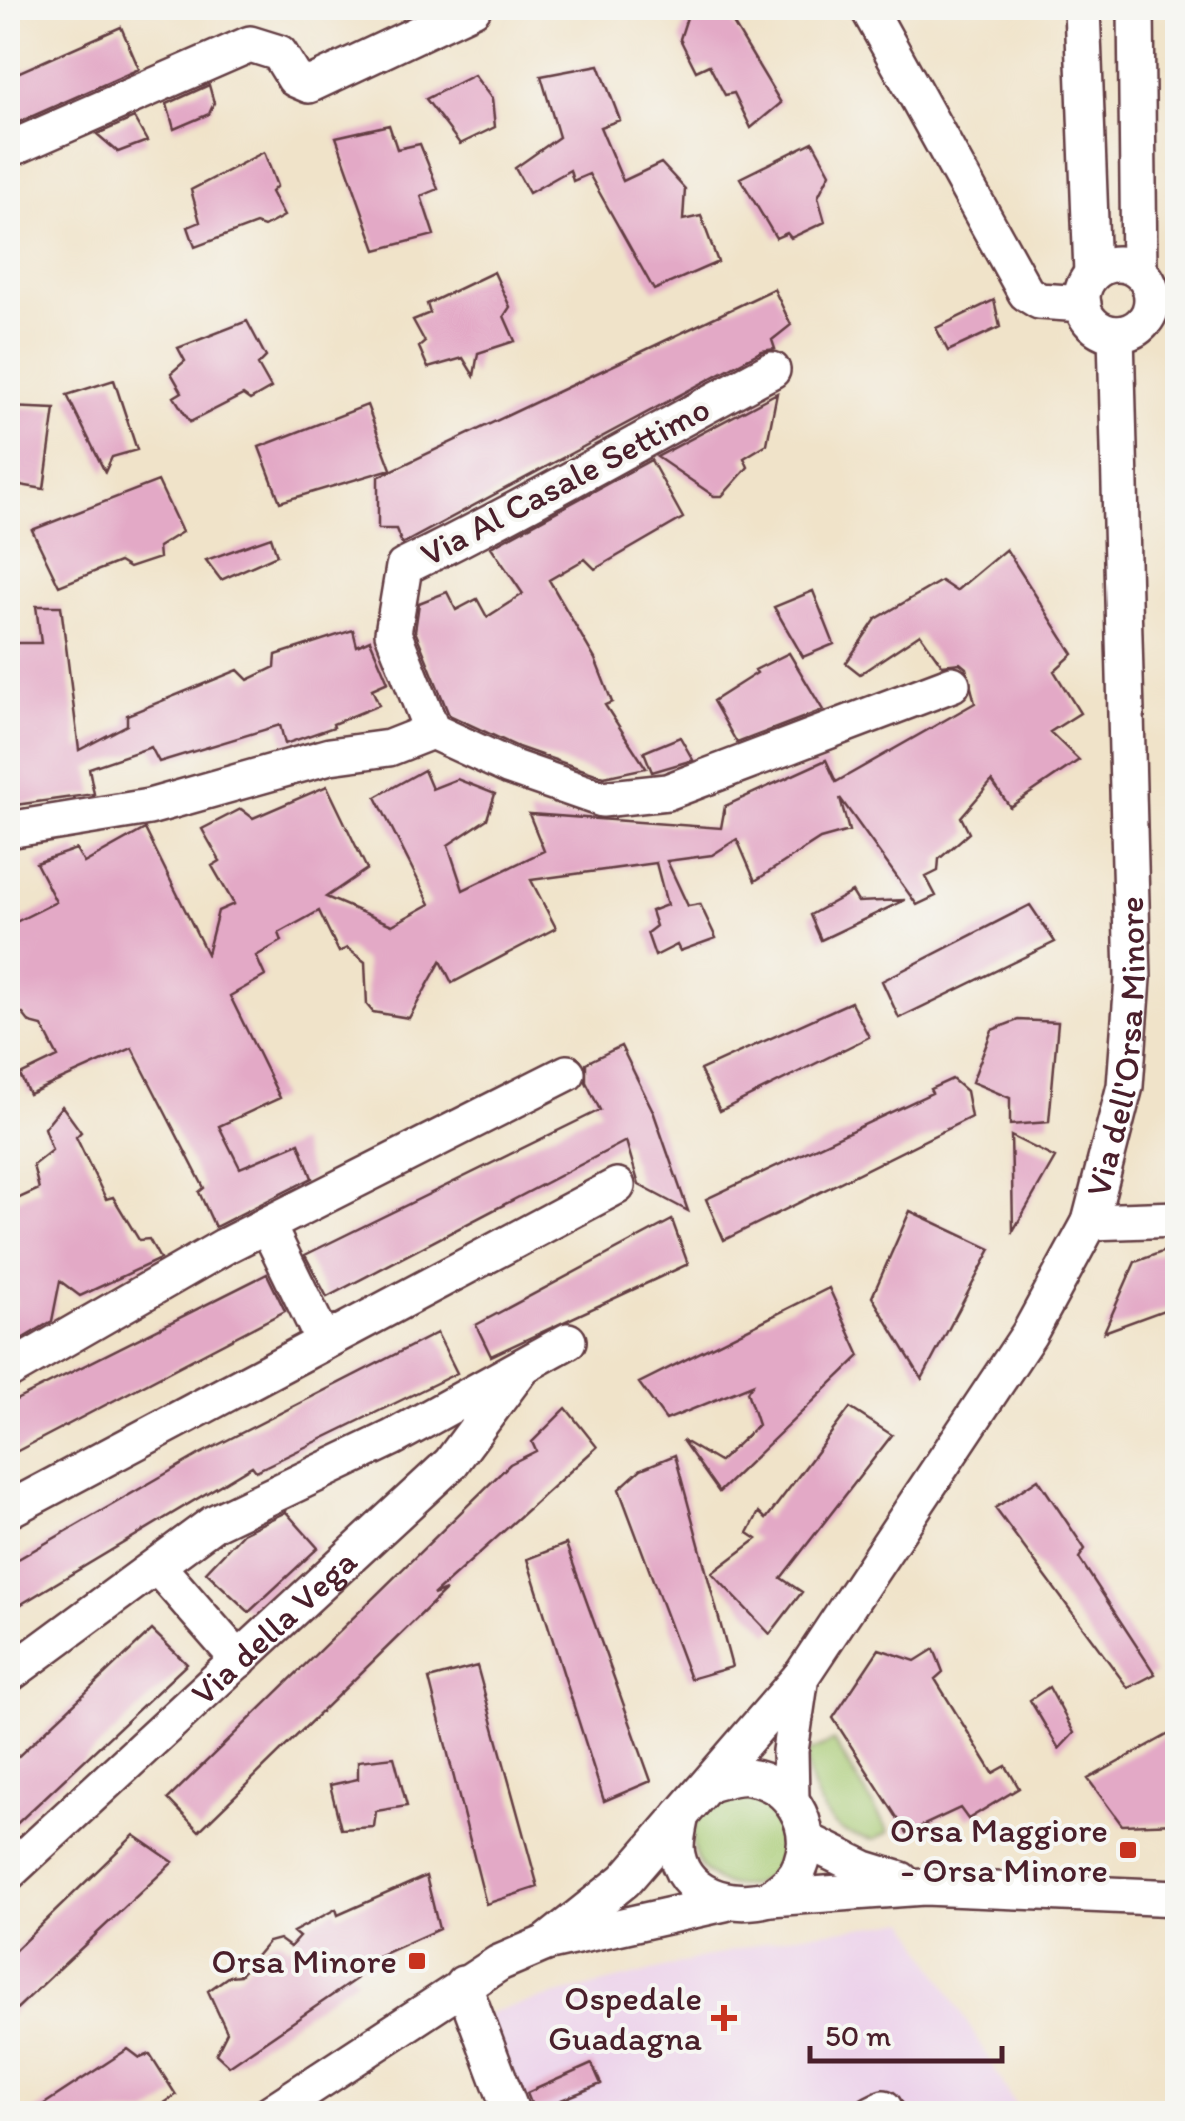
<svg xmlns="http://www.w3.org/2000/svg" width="1185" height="2121" font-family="Itim,sans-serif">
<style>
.built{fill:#ecd1ea}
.green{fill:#a7ca73;stroke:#78744f;stroke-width:2.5}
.building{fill:#e3a9c6}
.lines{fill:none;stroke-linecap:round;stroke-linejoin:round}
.minor-casing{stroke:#633c43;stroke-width:40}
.minor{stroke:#fff;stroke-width:35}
.poi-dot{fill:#c8321e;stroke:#f6f6f2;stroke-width:4}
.labels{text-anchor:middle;stroke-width:8;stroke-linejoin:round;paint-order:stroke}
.street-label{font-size:35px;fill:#4a1f2b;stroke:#f6f6f2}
.poi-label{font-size:35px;fill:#4a1f2b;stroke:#f6f6f2;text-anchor:end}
</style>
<rect width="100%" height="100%" fill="#f6f6f2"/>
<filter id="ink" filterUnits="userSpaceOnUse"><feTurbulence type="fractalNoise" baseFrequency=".01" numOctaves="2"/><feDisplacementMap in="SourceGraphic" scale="20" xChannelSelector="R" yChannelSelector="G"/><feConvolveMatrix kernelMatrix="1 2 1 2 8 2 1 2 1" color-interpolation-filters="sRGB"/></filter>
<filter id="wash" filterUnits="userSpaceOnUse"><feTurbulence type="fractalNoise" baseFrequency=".0048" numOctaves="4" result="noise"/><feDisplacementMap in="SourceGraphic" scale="40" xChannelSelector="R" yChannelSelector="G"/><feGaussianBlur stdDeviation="2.25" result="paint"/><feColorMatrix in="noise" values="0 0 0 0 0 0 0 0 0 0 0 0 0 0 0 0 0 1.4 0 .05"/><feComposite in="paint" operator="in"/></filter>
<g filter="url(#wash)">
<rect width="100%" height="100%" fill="#f0e3c9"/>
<path class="built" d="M908,1921L1020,2113H493L472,2026L494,2011L790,1936Z"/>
<path class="green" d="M834,1741L889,1832L874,1840C864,1838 852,1836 843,1831C822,1819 805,1777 807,1753Z
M693 1840a46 46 0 1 1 92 0a46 46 0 1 1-92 0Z"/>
<g id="blocks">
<path class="building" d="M690,8H724L781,103L751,128L734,93L725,95L709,65L696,71L680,39Z
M121,27L139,69L8,127V77Z
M599,65L620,120L600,127L623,181L661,163L685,189L683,220L701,216L718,262L654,290L589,174L573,181L570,170L529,193L515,168L559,137L541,76Z
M474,75L492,99L495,127L460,144L426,99Z
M209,85L214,103L209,114L174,129L167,104Z
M134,118L147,141L118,152L97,134Z
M389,125L397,149L420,144L438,189L421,196L434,235L376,250L336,137Z
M813,142L830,173L818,197L825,222L791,238L787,233L776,238L740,178Z
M264,152L277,186L271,192L284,216L264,227L256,224L195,247L188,227L200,222L191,190Z
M494,272L510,307L504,316L515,341L478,353L474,376L463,358L428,368L419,347L425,342L413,320L430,313L427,304Z
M774,289L791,325L772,340L775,349L762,351L402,544L396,529H378V477Z
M994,300L1000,327L948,351L936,328Z
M247,321L266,357L258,365L271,388L250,400L243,395L190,422L174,397L182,392L171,373L185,361L178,348Z
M114,380L137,450L112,457L105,472L67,395Z
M777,393L767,444L744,458L748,467L722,496H714L657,457Z
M367,405L391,469L280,502L259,447Z
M8,407L55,409L44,489L8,483Z
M651,460L683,518L595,569L585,559L549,580L595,659L612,702L605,705L646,768L604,777L518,747L449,715L415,631L419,603L447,592L456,610L477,599L487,617L523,594L491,547Z
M158,481L182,532L158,547L159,558L129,568L119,562L59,586L32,530Z
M271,537L277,555L221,580L206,560Z
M1006,549L1073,654L1054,671L1080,713L1050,732L1079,760L1010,807L992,781L961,817L969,833L939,859L938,871L926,877L936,896L917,905L840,798L849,831L820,839L755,881L737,839L712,855L667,861L688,906L700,904L716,938L680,951L677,945L655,956L647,933L656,926L651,911L667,905L656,863L531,880L556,928L452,983L441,961L409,1018L373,1012L367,1005L365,962L347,948L339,952L319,911L279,933L282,941L256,956L265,976L230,996L280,1098L219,1126L240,1168L299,1143L312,1178L215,1227L199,1192L204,1188L132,1048L29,1094L20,1075L58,1057L42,1026L30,1023L23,1014L11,1013L8,926L56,902L36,863L76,849L84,863L145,829L207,954L218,911L234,904L212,866L220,861L202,829L241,809L253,818L327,786L367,869L326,897L392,925L430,904L376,797L424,770L432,789L457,779L495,794L487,819L448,845L463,890L544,851L529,814L721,828L725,806L826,760L836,782L975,703L966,668L960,663L942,665L920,634L860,674L846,663L876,619L941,581L956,591Z
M813,591L834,644L803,657L774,607Z
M36,606H61L79,750L127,725V715L238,670L248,680L275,667L276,655L353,630L357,646L370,640L388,682L372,689L379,705L333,724L334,727L285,744L280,725L159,762L151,747L89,768L94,794L8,806V643H41Z
M789,653L823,710L737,743L713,701L757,673L755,670Z
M680,737L693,760L652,772L644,752Z
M852,892L858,902L905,900L821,940L810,915Z
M1030,905L1055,942L899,1018L882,981Z
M851,1002L869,1037L720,1111L700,1070Z
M1018,1020L1058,1022L1049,1122L1010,1125V1098L972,1082L992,1030Z
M621,1046L653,1111L688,1211L639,1185L626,1141L327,1297L305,1255L600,1110L586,1082V1063Z
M952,1079L966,1091L971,1117L724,1240L706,1199L932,1093L930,1089Z
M62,1106L81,1132L76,1137L106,1199L113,1197L139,1240L149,1239L160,1259L80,1296L60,1281L52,1321L8,1347V1305L15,1306L12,1260H8V1203L39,1189L33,1165L52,1150L44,1128Z
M1011,1136L1055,1158L1013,1231L1012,1175Z
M910,1211L991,1249L922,1379L872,1297Z
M672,1220L688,1264L491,1356L476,1325Z
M1178,1246V1305L1104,1332L1135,1262Z
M267,1274L285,1311L8,1456V1404Z
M829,1288L860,1356L719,1492L682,1440L719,1462L758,1425L747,1392L752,1385L666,1420L639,1383Z
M437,1333L457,1373L256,1471L252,1466L8,1612V1565L200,1454Z
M566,1408L597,1447L433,1595L446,1590L199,1831L168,1799L510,1464L536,1451L532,1442Z
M850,1408L892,1435L781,1578L802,1592L770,1634L712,1573L757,1539L748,1533L759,1512L766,1519Z
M675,1455L732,1667L690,1679L619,1489L641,1469Z
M1038,1479L1085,1549L1079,1558L1155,1674L1128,1688L995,1508Z
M286,1512L318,1548L249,1612L206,1572L243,1533Z
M566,1544L651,1781L604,1801L527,1559Z
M152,1630L187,1664L8,1832V1766Z
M879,1649L915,1661L934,1649L943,1672L935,1679L993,1773L1006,1766L1019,1788L968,1819L960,1808L907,1833L833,1718Z
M477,1666L538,1887L486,1904L429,1679Z
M1049,1687L1074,1733L1059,1749L1030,1700Z
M1178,1729V1823L1122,1825L1088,1779Z
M394,1757L407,1806L376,1811L374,1827L341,1829L330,1785L358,1779V1761Z
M134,1835L173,1862L8,2017V1957Z
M426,1876L439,1929L349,1969L356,1979L229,2066L216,2054L227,2032L208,1991L229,1976L240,1975L268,1942L279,1939L290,1947L299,1937L293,1932L336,1909L338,1915Z
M128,2049L140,2058L150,2054L176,2095L148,2114H29Z
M592,2064L601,2084L534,2111L527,2093Z"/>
</g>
</g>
<g filter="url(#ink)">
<use href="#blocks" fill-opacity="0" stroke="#633c43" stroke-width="2.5"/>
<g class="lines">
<defs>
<g id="minor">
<path d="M868,8L1026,293L1039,301L1083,304"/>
<path d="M1082,8L1092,274"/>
<path d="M1136,8L1139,271"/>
<path d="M8,150L250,44L279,53L295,79L309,85L473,8"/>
<circle cx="1117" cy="299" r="35"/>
<path d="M772,370C649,435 529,506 404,567L393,633L432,731L510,767L602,799L667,792L952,684"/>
<path d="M8,830L149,807L330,756L389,748L432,731"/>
<path d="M1090,1222L1178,1219"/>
<path d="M267,1225L324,1342"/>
<path d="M8,1371L225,1246L567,1073"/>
<path d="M8,1510L617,1186"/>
<path d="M157,1566L239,1660"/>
<path d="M8,1675L214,1523L392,1438L568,1341"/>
<path d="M709,1784C721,1781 736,1775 748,1777C789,1782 816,1824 801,1864C796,1880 782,1889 770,1898"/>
<path d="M791,1799L790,1751L801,1676"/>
<path d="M681,1815C679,1825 676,1838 676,1848C680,1896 732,1909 770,1898L924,1887L1178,1898"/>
<path d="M806,1840L865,1869L901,1880"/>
<path id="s1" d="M8,1873L451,1463L523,1366"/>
<path id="s2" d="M546,1943L625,1880L802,1675L1029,1334L1090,1222L1125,1086L1133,979L1116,334"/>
<path d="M463,1984L512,2114"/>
<path d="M269,2114L499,1963L546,1943L725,1903"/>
<path d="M872,2114L884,2108L887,2114"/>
</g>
</defs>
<use href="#minor" class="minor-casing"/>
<use href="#minor" class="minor"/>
</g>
</g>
<g class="poi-dot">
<rect x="1118" y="1840" width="20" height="20" rx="5"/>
<rect x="407" y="1951" width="20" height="20" rx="5"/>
<path d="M719 2003h10v10h10v10h-10v10h-10v-10h-10v-10h10z"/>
</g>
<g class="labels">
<g class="street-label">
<text transform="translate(565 481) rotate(-28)" y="12">Via Al Casale Settimo</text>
<text dy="12" stroke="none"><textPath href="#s2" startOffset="1088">Via dell'Orsa Minore</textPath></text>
<text dy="12" stroke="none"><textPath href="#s1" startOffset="362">Via della Vega</textPath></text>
</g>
<g class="poi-label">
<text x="1108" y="1842">Orsa Maggiore<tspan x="1108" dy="40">- Orsa Minore</tspan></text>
<text x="397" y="1973">Orsa Minore</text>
<text x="702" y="2010">Ospedale<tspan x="702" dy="40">Guadagna</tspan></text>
</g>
</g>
<rect width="1185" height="2121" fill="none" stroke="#f6f6f2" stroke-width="40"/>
<path d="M810 2046v15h192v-15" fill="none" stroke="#4a1f2b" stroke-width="5"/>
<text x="825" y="2046" font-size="30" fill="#4a1f2b" stroke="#f6f6f2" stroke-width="8" paint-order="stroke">50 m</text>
</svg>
